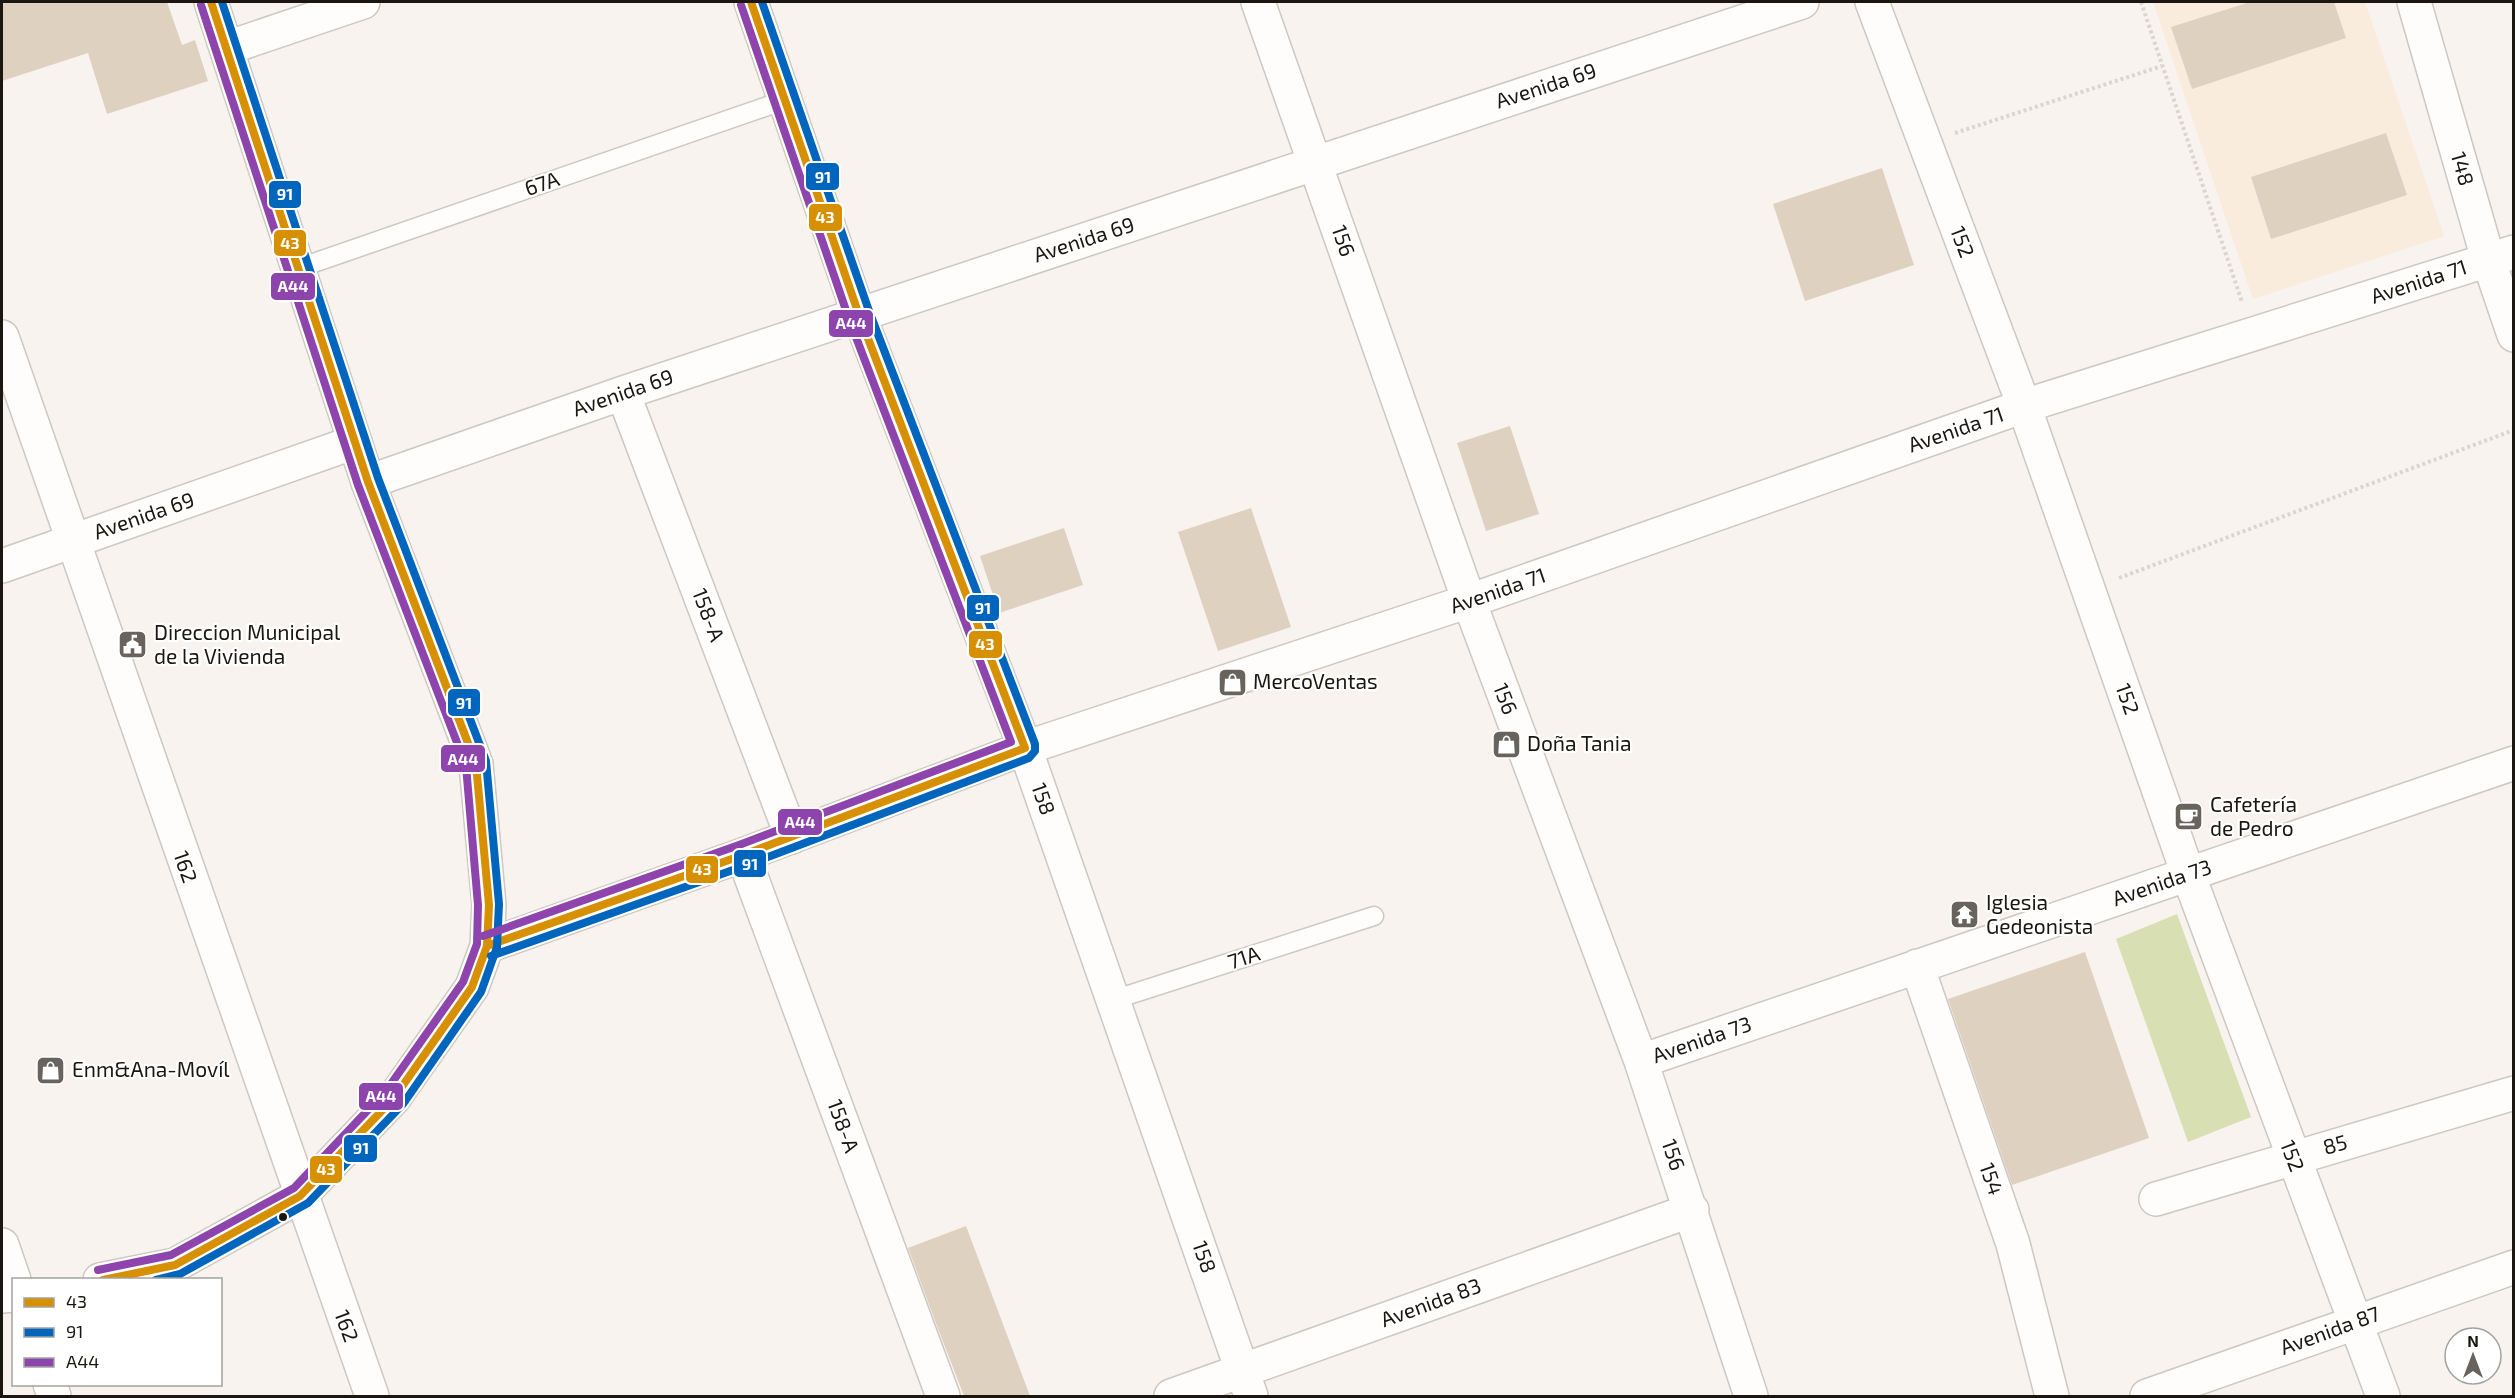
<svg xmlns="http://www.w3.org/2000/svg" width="2515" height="1398" font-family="'Exo 2',sans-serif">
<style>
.built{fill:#faecdc}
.green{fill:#d8dfb3}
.building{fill:#dfd1c0}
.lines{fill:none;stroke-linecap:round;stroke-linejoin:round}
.lane-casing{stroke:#cdc8c1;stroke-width:21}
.street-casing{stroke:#cdc8c1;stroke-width:36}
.secondary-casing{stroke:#cdc8c1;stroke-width:36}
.path{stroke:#d8d6d4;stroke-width:4;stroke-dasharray:3 3;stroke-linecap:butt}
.lane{stroke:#fefdfc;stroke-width:18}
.street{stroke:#fefdfc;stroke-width:33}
.secondary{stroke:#fefdfc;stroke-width:33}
.bus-1-casing{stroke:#fff;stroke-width:12}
.bus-2-casing{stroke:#fff;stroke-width:12}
.bus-3-casing{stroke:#fff;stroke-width:12}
.bus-1{stroke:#d69002;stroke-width:8}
.bus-2{stroke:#0065bd;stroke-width:8}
.bus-3{stroke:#8e44ad;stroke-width:8}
.bus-dot{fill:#1b160f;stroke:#fff;stroke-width:2}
.labels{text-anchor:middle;stroke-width:4.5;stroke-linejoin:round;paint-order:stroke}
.street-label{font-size:21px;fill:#1b160f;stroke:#fff}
.poi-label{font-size:21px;fill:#1b160f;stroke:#fff;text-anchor:start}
.line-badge{stroke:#fff;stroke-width:2}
.badge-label{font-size:16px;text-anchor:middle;font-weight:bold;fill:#fff}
</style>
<rect width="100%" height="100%" fill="#f8f3ee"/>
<path class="built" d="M2153,2H2365L2444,236L2253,299Z"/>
<path class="green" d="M2177,914L2251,1117L2188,1142L2116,939Z"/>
<path class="building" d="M2,2H167L182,45L195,40L208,81L107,114L88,53L2,81Z
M2250,2H2334L2346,38L2192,89L2171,27Z
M2386,133L2407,195L2271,239L2251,177Z
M1882,168L1914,265L1805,301L1773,204Z
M1510,426L1539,514L1486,531L1457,443Z
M1251,508L1291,627L1218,651L1178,532Z
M1064,528L1083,585L999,613L980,556Z
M2085,952L2149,1138L2012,1185L1948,999Z
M966,1226L1030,1396H964L937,1326L908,1248Z"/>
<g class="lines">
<defs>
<path id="lane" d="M299,268L785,100
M1113,1000L1374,916"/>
<path id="street" d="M1872,2L2024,406L2188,874L2383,1396
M2414,2L2488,259L2514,335
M227,48L363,2
M2,337L372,1396
M623,393L792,837
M368,482L623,393L1802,2
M2,566L355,442
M1025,748L1251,1396
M743,855L943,1396
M1917,966L2013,1244L2052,1396
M1641,1061L2514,763
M2156,1199L2514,1093
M2,1245L14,1280
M50,1384L54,1396
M1171,1396L1692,1210
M1751,1396L1641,1061L1469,601L2024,406L2514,252
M2147,1396L2514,1267"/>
<path id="secondary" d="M751,2L859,315L1025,748
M487,946L743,855L1025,748L1469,601L1258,2
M100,1280L175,1265L300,1196L394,1098L472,987L487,946L489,905L476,764L368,482L211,2
M2,1296L14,1295"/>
</defs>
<use href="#lane" class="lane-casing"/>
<use href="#street" class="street-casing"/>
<use href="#secondary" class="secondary-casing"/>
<path class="path" d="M2141,2L2242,302
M1955,133L2162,66
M2119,578L2514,430"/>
<use href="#lane" class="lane"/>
<use href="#street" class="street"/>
<use href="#secondary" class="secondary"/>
<defs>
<path id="bus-1" d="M487,946L743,855L1025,748L859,315L751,2
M103,1280L175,1265L300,1196L394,1098L472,987L487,946L489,905L476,764L368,482L211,2"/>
<path id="bus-2" d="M491,956L747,865L1029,758L1035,751V744L869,311L762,2
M156,1280L180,1274L308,1203L403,1104L481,992L497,947L499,904L486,761L378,478L222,2"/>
<path id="bus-3" d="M483,936L739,845L1011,742L849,319L741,5
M98,1270L171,1255L294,1188L386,1091L463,982L477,944L478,905L466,766L358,485L201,5"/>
</defs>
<use href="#bus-1" class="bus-1-casing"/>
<use href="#bus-2" class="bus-2-casing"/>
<use href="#bus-3" class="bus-3-casing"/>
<use href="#bus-1" class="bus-1"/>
<use href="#bus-2" class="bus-2"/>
<use href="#bus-3" class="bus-3"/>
</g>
<defs>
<symbol id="civic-square" viewBox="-11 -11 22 22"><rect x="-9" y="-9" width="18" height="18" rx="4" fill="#68635d" stroke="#fff"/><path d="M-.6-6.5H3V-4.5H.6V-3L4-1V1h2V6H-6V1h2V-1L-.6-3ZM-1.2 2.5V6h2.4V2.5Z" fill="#fff"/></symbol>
<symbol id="shop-square" viewBox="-11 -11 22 22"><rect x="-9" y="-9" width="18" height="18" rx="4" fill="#68635d" stroke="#fff"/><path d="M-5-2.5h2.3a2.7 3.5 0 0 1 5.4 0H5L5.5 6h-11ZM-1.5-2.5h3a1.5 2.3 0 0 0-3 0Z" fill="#fff"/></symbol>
<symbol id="cafe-square" viewBox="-11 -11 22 22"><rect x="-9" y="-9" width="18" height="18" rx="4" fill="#68635d" stroke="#fff"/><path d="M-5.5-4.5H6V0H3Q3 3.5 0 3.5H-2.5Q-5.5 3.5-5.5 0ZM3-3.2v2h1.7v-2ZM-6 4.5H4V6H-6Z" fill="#fff"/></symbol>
<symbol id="temple-square" viewBox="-11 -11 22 22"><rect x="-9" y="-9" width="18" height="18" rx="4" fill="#68635d" stroke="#fff"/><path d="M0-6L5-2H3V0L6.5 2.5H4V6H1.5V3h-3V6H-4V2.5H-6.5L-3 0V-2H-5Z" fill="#fff"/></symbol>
</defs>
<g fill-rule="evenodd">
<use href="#civic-square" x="116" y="628" width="33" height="33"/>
<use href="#shop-square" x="1216" y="666" width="33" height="33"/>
<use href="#shop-square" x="1490" y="728" width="33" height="33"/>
<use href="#cafe-square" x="2172" y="800" width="33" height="33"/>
<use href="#temple-square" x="1948" y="898" width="33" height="33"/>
<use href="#shop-square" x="34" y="1054" width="33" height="33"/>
</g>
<circle class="bus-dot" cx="283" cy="1217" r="5"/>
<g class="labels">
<g class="street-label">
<text transform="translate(1546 86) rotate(-18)" y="7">Avenida 69</text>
<text transform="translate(2462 169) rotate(74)" y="7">148</text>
<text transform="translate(542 184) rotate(-19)" y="7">67A</text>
<text transform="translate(1084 240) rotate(-18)" y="7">Avenida 69</text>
<text transform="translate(1343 241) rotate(71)" y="7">156</text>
<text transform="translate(1962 242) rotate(69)" y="7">152</text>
<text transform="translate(2419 282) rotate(-18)" y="7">Avenida 71</text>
<text transform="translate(623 393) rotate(-19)" y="7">Avenida 69</text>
<text transform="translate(1956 430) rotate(-19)" y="7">Avenida 71</text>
<text transform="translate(144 516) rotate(-19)" y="7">Avenida 69</text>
<text transform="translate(1498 591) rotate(-19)" y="7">Avenida 71</text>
<text transform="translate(708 615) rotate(69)" y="7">158-A</text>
<text transform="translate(1505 699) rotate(69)" y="7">156</text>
<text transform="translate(2127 699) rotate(71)" y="7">152</text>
<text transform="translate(1043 799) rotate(71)" y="7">158</text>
<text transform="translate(185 867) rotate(71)" y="7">162</text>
<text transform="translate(2162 883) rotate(-19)" y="7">Avenida 73</text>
<text transform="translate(1244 958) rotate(-18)" y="7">71A</text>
<text transform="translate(1702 1040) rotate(-19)" y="7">Avenida 73</text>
<text transform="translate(843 1126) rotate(70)" y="7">158-A</text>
<text transform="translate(2335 1145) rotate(-16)" y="7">85</text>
<text transform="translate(1673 1155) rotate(71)" y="7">156</text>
<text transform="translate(2292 1156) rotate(69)" y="7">152</text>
<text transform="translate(1991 1179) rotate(71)" y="7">154</text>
<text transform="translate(1204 1257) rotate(71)" y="7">158</text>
<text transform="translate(1431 1303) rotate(-20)" y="7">Avenida 83</text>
<text transform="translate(346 1326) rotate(70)" y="7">162</text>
<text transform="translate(2330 1331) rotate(-20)" y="7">Avenida 87</text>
</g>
<g class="poi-label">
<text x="154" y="640">Direccion Municipal<tspan x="154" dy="24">de la Vivienda</tspan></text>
<text x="1253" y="689">MercoVentas</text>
<text x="1527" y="751">Doña Tania</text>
<text x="2210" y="812">Cafetería<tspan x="2210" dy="24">de Pedro</tspan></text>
<text x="1986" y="910">Iglesia<tspan x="1986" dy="24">Gedeonista</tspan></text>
<text x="72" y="1077">Enm&amp;Ana-Movíl</text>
</g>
</g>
<g class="line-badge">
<rect x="805" y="162" width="35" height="29" rx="6" fill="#0065bd"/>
<rect x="268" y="180" width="34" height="29" rx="6" fill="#0065bd"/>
<rect x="808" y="203" width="35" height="29" rx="6" fill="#d69002"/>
<rect x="273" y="229" width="34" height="28" rx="6" fill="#d69002"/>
<rect x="270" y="272" width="46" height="29" rx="6" fill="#8e44ad"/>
<rect x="828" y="309" width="46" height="29" rx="6" fill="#8e44ad"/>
<rect x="966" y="594" width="34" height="28" rx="6" fill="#0065bd"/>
<rect x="968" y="630" width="35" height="29" rx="6" fill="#d69002"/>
<rect x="447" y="688" width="34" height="29" rx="6" fill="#0065bd"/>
<rect x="440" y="744" width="46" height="29" rx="6" fill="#8e44ad"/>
<rect x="777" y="808" width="46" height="28" rx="6" fill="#8e44ad"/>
<rect x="733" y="849" width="34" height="29" rx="6" fill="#0065bd"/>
<rect x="685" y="855" width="34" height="29" rx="6" fill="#d69002"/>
<rect x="358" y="1082" width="46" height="29" rx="6" fill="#8e44ad"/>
<rect x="343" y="1134" width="35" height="29" rx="6" fill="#0065bd"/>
<rect x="309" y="1155" width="34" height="29" rx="6" fill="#d69002"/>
</g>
<g class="badge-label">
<text x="823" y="183">91</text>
<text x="285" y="200">91</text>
<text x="825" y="223">43</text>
<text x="290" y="249">43</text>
<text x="293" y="292">A44</text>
<text x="851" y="329">A44</text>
<text x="983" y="614">91</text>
<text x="985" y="650">43</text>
<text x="464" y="709">91</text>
<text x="463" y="765">A44</text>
<text x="800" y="828">A44</text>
<text x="750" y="870">91</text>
<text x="702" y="875">43</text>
<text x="381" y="1102">A44</text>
<text x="361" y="1154">91</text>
<text x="326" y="1175">43</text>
</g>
<rect width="2515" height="1398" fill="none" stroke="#1b160f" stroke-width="6"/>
<rect x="12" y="1278" width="210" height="108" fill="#ffffff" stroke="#a4a29f" stroke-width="1.5"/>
<rect x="24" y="1298" width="30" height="9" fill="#d69002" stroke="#a4a29f" stroke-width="1.5"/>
<text x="66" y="1308" font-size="18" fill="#1b160f">43</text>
<rect x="24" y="1328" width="30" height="9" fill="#0065bd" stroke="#a4a29f" stroke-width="1.5"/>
<text x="66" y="1338" font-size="18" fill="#1b160f">91</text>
<rect x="24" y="1358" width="30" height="9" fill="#8e44ad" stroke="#a4a29f" stroke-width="1.5"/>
<text x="66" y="1368" font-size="18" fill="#1b160f">A44</text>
<g transform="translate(2473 1356)"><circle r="28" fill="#ffffff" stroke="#a4a29f" stroke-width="1.5"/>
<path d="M0-4.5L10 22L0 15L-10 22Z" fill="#68635d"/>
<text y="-9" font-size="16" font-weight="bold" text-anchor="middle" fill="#1b160f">N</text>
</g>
</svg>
